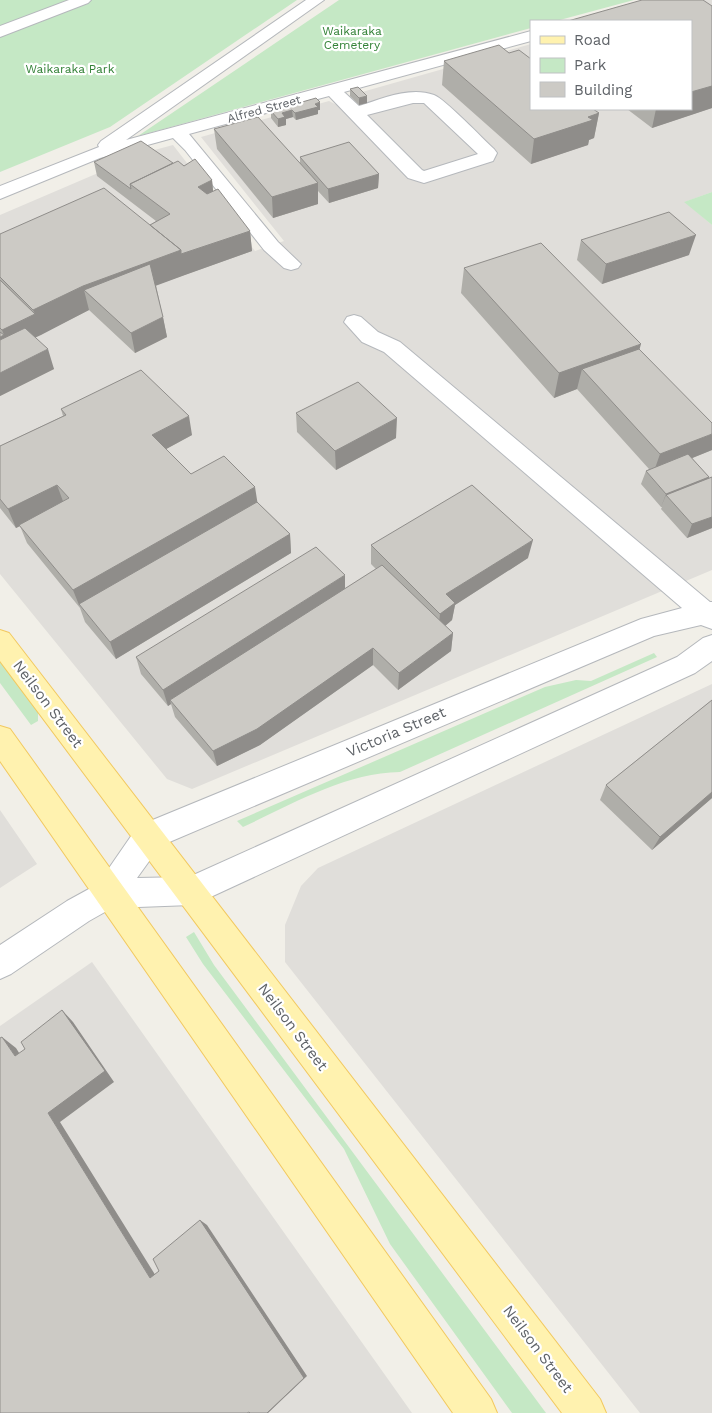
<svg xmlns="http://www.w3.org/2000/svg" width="712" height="1413" font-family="'Work Sans',sans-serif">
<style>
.industrial{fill:#e0deda}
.green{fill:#c5e8c5}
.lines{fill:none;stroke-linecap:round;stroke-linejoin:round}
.minor-casing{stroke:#b5b8bc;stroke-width:2}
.major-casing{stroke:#f2c960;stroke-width:2}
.minor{fill:#fff;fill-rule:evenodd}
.major{fill:#fff2af;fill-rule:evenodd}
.wall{fill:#afaea9}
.shaded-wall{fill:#8f8d8a}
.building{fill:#cccac5;stroke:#8f8d8a}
.labels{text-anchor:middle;stroke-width:4.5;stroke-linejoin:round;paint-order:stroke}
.far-park-label{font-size:12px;fill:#348238;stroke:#fff}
.far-street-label{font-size:12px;fill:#5f6368;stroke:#fff}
.street-label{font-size:15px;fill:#5f6368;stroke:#fff}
</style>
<rect width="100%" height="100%" fill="#f1efe8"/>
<path class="industrial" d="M683,0H712V192L685,202L712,225V570L192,789L167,779L0,574V215L147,152L173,145L255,251L284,241L201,137L329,101L343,108L348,96L531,44V109H691V21Z
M712,684V1413H640L285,962V925L301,886L318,868Z
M0,810L37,864L0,888Z
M92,962L412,1413H0V1026Z"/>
<path class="green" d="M0,0H297L110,127L0,172Z
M339,0H634L556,21H531V28L138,136Z
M712,192V225L684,202Z
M654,653L657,657L400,772C344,773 293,804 243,827L237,821L545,687L576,680L591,681Z
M0,661L38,709V721L31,725L0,683Z
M194,932L214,965L546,1413H512L390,1244L344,1149L203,964L186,937Z"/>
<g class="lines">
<defs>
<path id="minor" d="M69,0H91L88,3L0,37V26Z
M306,0H324L126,140L531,31V41L344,92L359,106C381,99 410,86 434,95C445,99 483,139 494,149L497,153L493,161L424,183L408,178L329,96L189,134L278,242L301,264L298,268L291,270L284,268L264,250L185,150L173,138L100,158L0,199V186L99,147L98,145L101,141ZM413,103H424L478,154L424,171L422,170L367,115Z
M354,315L361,317L378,332L400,342L710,602H712V629L701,625L654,636L160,846L137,878L189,877L677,657L703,638L712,635V661L695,673L202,901L191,905L112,908L89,921L11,974L0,979V945L67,901L98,884L138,826L641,619L682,608L384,352L362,342L344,322L347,317Z"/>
<path id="major" d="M0,630L9,633L600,1399L606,1413H562L0,661Z
M0,726L10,729L491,1399L497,1413H453L0,761Z"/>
</defs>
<use href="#minor" class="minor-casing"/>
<use href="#major" class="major-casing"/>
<use href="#minor" class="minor"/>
<use href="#major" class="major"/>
</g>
<path class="wall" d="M712,6V108L652,128L627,109H691Z
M509,53L599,113L594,138L589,140L588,145L531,164L442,85L444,61Z
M350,89L367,103L359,105L350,96Z
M318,110V114L296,120L293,117L286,119V125L278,127L271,118V111L320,110Z
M214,129L300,164V157L379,174L378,188L329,203L318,191V204L273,218L217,149Z
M94,162L173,163L184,166L212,180L213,191L250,231L252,251L156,285L167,337L135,353L89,310L35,337L54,369L0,396V234L150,225L156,221L97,176Z
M581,240L689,255L602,284L577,260Z
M464,268L639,349L712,450L692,458L709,478L712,477V528L687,538L661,509L662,507H661L641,484L646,471L649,469L577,389L554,398L461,293Z
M61,409L192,435L166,449L191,474L257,502L290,534L291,553L116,659L85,622L80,608L27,543L20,526L16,528L0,508V446L63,416Z
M296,413L396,438L336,470L297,432Z
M371,545L528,558L455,605L452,620L445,626L453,633L451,651L398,690L373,665L260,745L217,766L175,717L171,704L168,706L141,674L136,657L345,589L376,569L371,564Z
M712,700V798L652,850L600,800L606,785Z"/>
<path class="shaded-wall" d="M712,86V108L652,128L656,109H691V92Z
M367,96V103L359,105V98Z
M320,102V110H318V114L296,120L295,113Z
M292,110L293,117L286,119V125L278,127V119L282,113Z
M599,113L594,138L589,140L588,145L531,164L534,139L588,117Z
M379,174L378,188L329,203L328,189Z
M212,180L214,201L198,187Z
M318,183V204L273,218L272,197Z
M250,231L252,251L185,275L181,254Z
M696,235L689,255L602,284L606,264Z
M181,250L185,275L101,306L84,290L89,310L41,335L0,354V337L4,335L2,330L35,314L33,310L83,286Z
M163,317L167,337L135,353L131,333Z
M641,344L634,369H582L577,389L554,398L559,373Z
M48,349L54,369L0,396V373Z
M189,416L192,435L157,454L152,435Z
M397,418L396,438L336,470L335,451Z
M712,434V450L653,474L660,454Z
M709,477L704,490L666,495L661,507L666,494Z
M57,485L64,504L16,528L8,509Z
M255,487L258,506L79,605L73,590Z
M712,517V528L687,538L692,524Z
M290,534L291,553L116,659L110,642Z
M533,540L528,558L455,605L452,620L438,632L440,614L446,594Z
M345,575V593L170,700L171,704L168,706L163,690Z
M453,633L451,651L398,690L399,673Z
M373,648V665L260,745L217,766L213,751Z
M712,792V798L652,850L660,837Z
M62,1010L73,1022L114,1082L60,1122L159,1281L150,1278L48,1113Z
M2,1037L16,1048L28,1067L15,1056Z
M200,1220L207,1225L307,1376L268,1413Z"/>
<path class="building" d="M642,0H703L712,6V86L691,92V21H568Z
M499,45L509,53L519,50L531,59V109H593L599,113L588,117L593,120L534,139L444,61Z
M358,87L367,96L359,98L350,89Z
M316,98L320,102L315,104L318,107L295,113L292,110L282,113L285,117L278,119L271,111Z
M258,117L318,183L272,197L214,129Z
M141,141L173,163L130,184L131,189L94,162Z
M349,142L379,174L328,189L300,157Z
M195,159L212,180L198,187L207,194L218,189L250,231L181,254V250L150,225L170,214L130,184L178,161L184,166Z
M104,188L181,250L83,286L33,310L0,277V234Z
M669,212L696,235L606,264L581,240Z
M541,243L641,344L559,373L464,268Z
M150,264L163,317L131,333L84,290Z
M0,280L35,314L2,330L0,328Z
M25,328L48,349L0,373V340Z
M0,332L4,335L0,337Z
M639,349L712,423V434L660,454L582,369Z
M141,370L189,416L152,435L191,474L224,456L255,487L73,590L19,525L69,498L57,485L8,509L0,499V446L66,415L61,409Z
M358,382L397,418L335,451L296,413Z
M688,454L709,477L666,494L646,471Z
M712,477V517L692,524L666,495Z
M472,485L533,540L446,594L455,603L440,614L371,545Z
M257,502L290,534L110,642L79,604Z
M316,547L345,575L163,690L136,657Z
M382,565L453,633L399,673L373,648L257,729L213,751L170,700Z
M712,700V792L660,837L606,785Z
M62,1010L105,1071L48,1113L150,1278L159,1271L153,1259L200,1220L304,1378L267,1413H250L249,1412L247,1413H0V1038L2,1037L15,1056L25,1049L21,1042Z"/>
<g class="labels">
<g class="far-park-label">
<text x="352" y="35">Waikaraka<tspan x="352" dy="14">Cemetery</tspan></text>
<text x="70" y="73">Waikaraka Park</text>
</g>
<g class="far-street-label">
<text transform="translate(264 109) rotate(-15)" y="4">Alfred Street</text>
</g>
<g class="street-label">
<text transform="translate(48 704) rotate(53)" y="5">Neilson Street</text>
<text transform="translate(396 732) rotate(-23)" y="5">Victoria Street</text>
<text transform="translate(293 1027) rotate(53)" y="5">Neilson Street</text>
<text transform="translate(538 1349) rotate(53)" y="5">Neilson Street</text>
</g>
</g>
<rect x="530" y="20" width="162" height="90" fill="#ffffff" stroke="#bfc1c3"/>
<rect x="540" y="36" width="25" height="8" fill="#fff2af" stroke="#bfc1c3"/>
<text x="574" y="45" font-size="15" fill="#5f6368">Road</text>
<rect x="540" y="58" width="25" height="15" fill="#c5e8c5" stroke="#bfc1c3"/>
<text x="574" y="70" font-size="15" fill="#5f6368">Park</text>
<rect x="540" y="82" width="25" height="15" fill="#cccac5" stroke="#bfc1c3"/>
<text x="574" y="95" font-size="15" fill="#5f6368">Building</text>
</svg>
